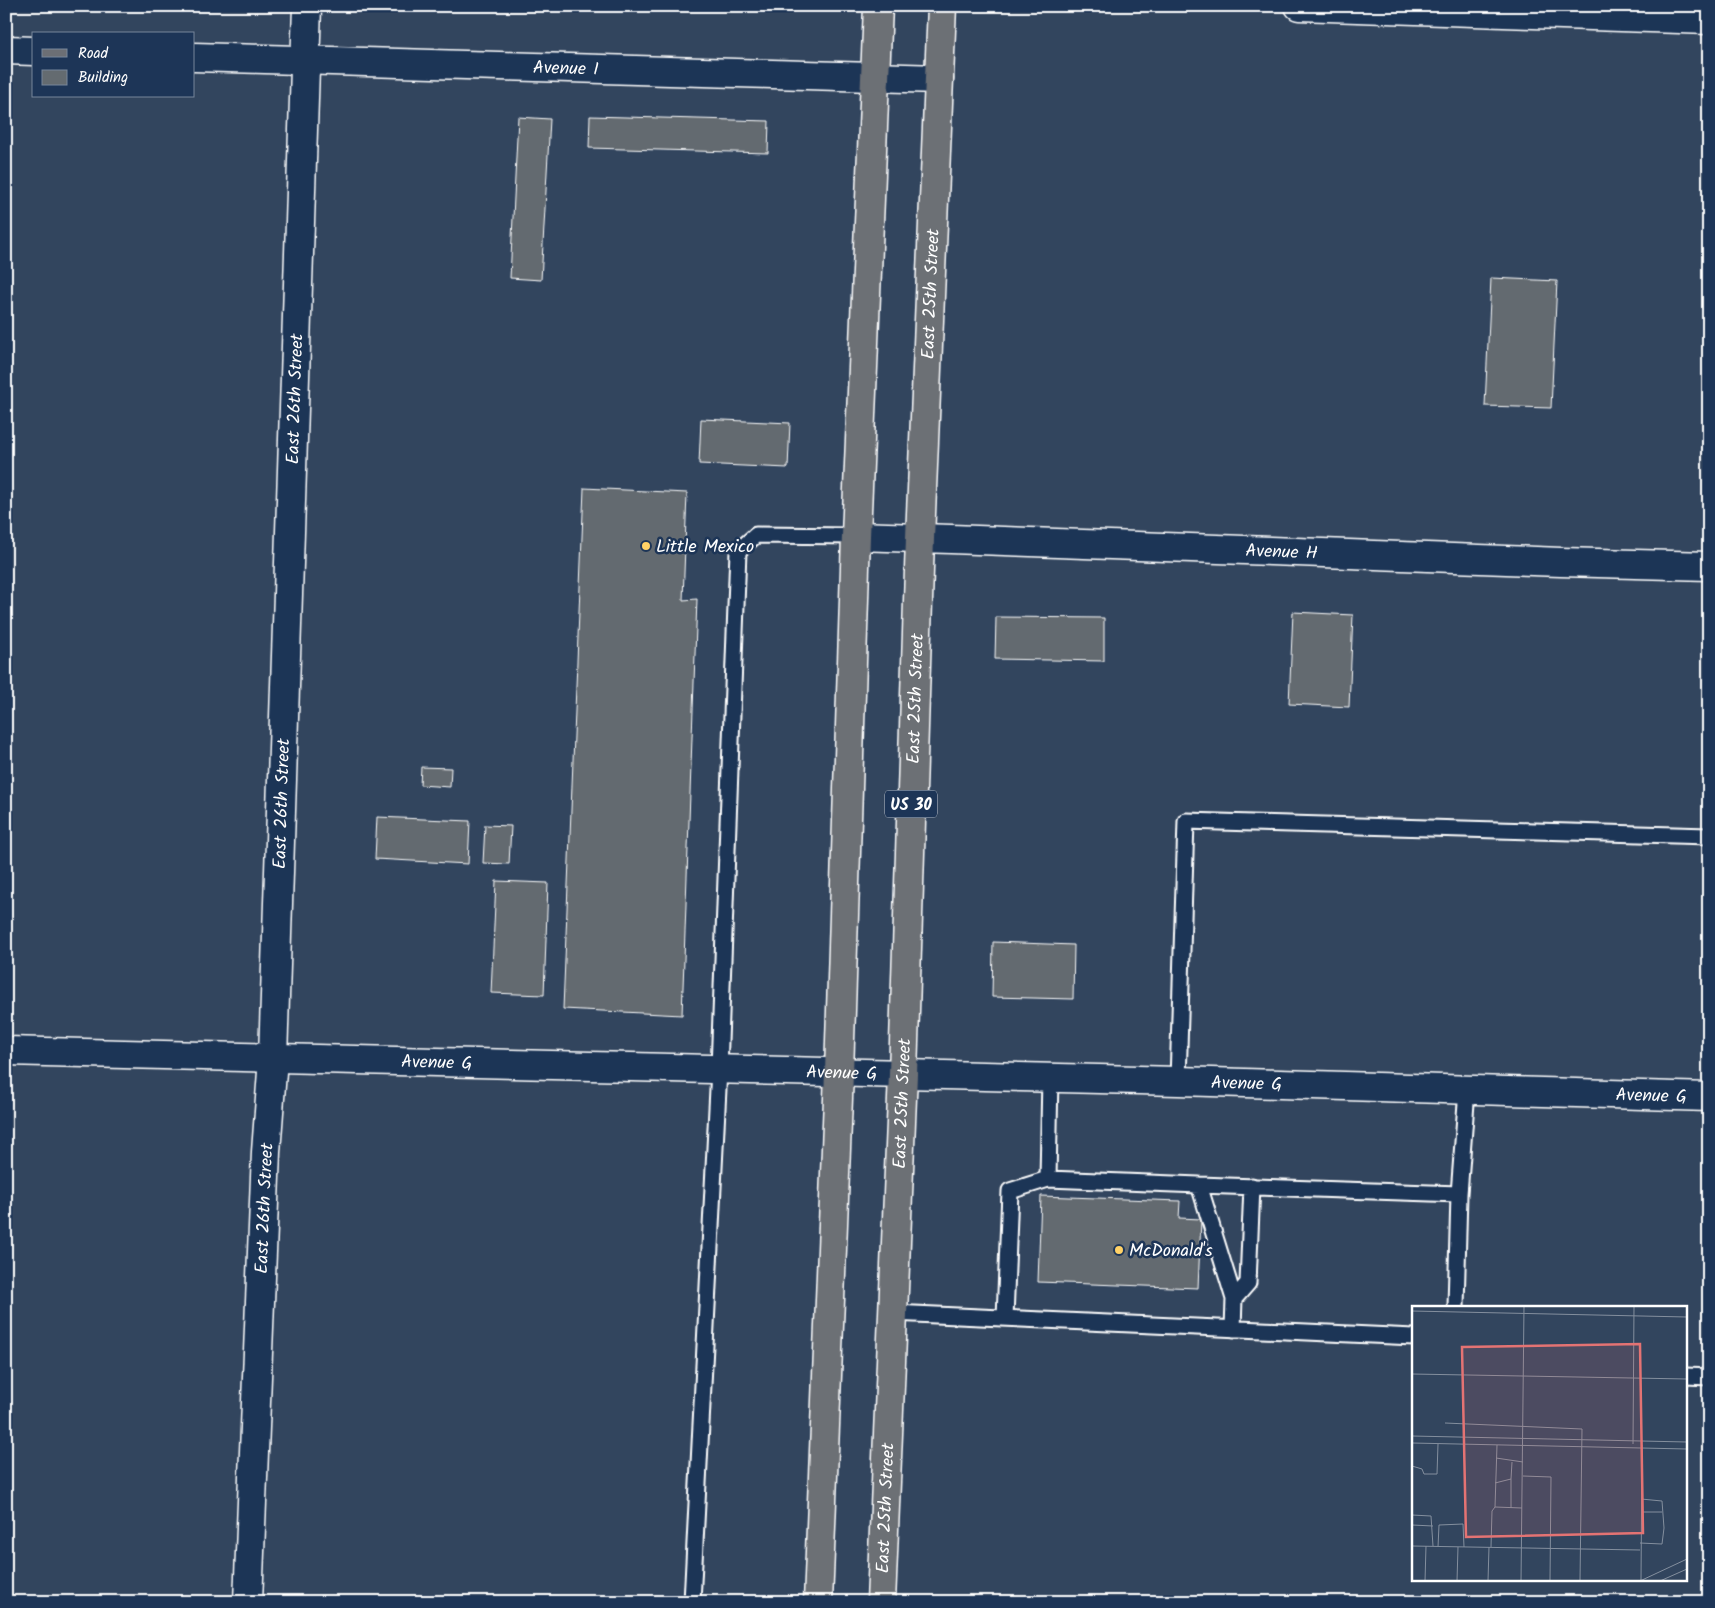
<svg xmlns="http://www.w3.org/2000/svg" width="1715" height="1608" font-family="Kalam,sans-serif">
<style>
.building{fill:#646b70;stroke:#fff}
.lines{fill:none;stroke-linecap:round;stroke-linejoin:round}
.lane-casing{stroke:#fff;stroke-width:19}
.street-casing{stroke:#fff;stroke-width:31}
.secondary-casing{stroke:#fff;stroke-width:31}
.primary-casing{stroke:#fff;stroke-width:31}
.lane{stroke:#1d3557;stroke-width:15}
.street{stroke:#1d3557;stroke-width:28}
.secondary{stroke:#1d3557;stroke-width:28}
.primary{stroke:#6c6f75;stroke-width:28}
.poi-dot{fill:#ffd166;stroke:#1d3557;stroke-width:2}
.labels{text-anchor:middle;stroke-width:5;stroke-linejoin:round;paint-order:stroke}
.shield{fill:#1d3557;stroke:#bbc2cd;stroke-width:1}
.shield-label{font-size:16px;font-weight:bold;fill:#fff}
.street-label{font-size:18px;fill:#fff;stroke:#1d3557}
.poi-label{font-size:18px;fill:#fff;stroke:#1d3557;text-anchor:start}
.inset-road{fill:none;stroke:#848f9e;stroke-width:1}
.view{fill:#e47373;fill-opacity:0.15;stroke:#e47373;stroke-width:2.5}
.inset-edge{fill:none;stroke:#fff;stroke-width:2.5}
</style>
<rect width="100%" height="100%" fill="#32455e"/>
<filter id="ink" filterUnits="userSpaceOnUse"><feTurbulence type="fractalNoise" baseFrequency=".02" numOctaves="2"/><feDisplacementMap in="SourceGraphic" scale="10" xChannelSelector="R" yChannelSelector="G"/><feConvolveMatrix kernelMatrix="1 2 1 2 8 2 1 2 1" color-interpolation-filters="sRGB"/></filter>
<g filter="url(#ink)">
<path class="building" d="M590,116L769,121L768,153L589,148Z
M518,117L550,119L541,280L510,278Z
M1491,278L1557,281L1551,408L1485,406Z
M701,419L790,423L788,468L699,464Z
M584,488L687,493L683,600L697,599L682,1015L563,1009Z
M1293,612L1353,615L1349,707L1289,704Z
M996,617L1104,618V661L995,659Z
M421,767L451,768L450,787L420,785Z
M377,817L470,821L468,864L375,859Z
M485,825L511,826L509,864L483,863Z
M496,881L548,883L544,995L491,993Z
M993,942L1074,945L1073,999L992,997Z
M1041,1196L1180,1201L1179,1218L1201,1219L1198,1288L1038,1282Z"/>
<g class="lines">
<defs>
<path id="lane" d="M1178,1081L1186,821L1709,836
M1048,1179L1199,1185L1234,1299L1233,1329
M1199,1185L1459,1194
M1234,1299L1248,1283L1252,1186
M1456,1307L1459,1194L1467,1090
M892,1313L1414,1337
M1005,1318L1010,1191L1048,1179L1050,1077
M1686,1376L1709,1377
M692,1602L719,1069L738,551L756,535L856,536"/>
<g id="street">
<path d="M1299,6L1709,20"/>
<path id="s1" d="M856,536L951,539L1561,562L1709,566"/>
<path id="s2" d="M6,1051L1178,1081L1709,1097"/>
<path id="s3" d="M248,1602L266,1152L273,1058L307,6"/>
</g>
<g id="secondary">
<path d="M6,50L34,51"/>
<path id="s4" d="M194,57L939,79"/>
</g>
<g id="primary">
<path d="M818,1602L839,1073L856,536L878,6"/>
<path id="s5" d="M881,1602L903,1074L920,538L942,6"/>
</g>
</defs>
<use href="#lane" class="lane-casing"/>
<use href="#street" class="street-casing"/>
<use href="#secondary" class="secondary-casing"/>
<use href="#primary" class="primary-casing"/>
<use href="#lane" class="lane"/>
<use href="#street" class="street"/>
<use href="#secondary" class="secondary"/>
<use href="#primary" class="primary"/>
</g>
</g>
<g class="poi-dot">
<circle cx="646" cy="546" r="5"/>
<circle cx="1119" cy="1250" r="5"/>
</g>
<g class="labels">
<rect class="shield" x="885" y="790.5" width="52" height="27" rx="4"/>
<g class="shield-label">
<text x="911" y="810">US 30</text>
</g>
<g class="street-label">
<text dy="6" stroke="none"><textPath href="#s4" startOffset="372">Avenue I</textPath></text>
<text dy="6" stroke="none"><textPath href="#s5" startOffset="1309">East 25th Street</textPath></text>
<text dy="6" stroke="none"><textPath href="#s3" startOffset="1204">East 26th Street</textPath></text>
<text dy="6" stroke="none"><textPath href="#s1" startOffset="426">Avenue H</textPath></text>
<text dy="6" stroke="none"><textPath href="#s5" startOffset="904">East 25th Street</textPath></text>
<text dy="6" stroke="none"><textPath href="#s3" startOffset="799">East 26th Street</textPath></text>
<text dy="6" stroke="none"><textPath href="#s2" startOffset="431">Avenue G</textPath></text>
<text dy="6" stroke="none"><textPath href="#s2" startOffset="836">Avenue G</textPath></text>
<text dy="6" stroke="none"><textPath href="#s2" startOffset="1241">Avenue G</textPath></text>
<text dy="6" stroke="none"><textPath href="#s2" startOffset="1646">Avenue G</textPath></text>
<text dy="6" stroke="none"><textPath href="#s5" startOffset="499">East 25th Street</textPath></text>
<text dy="6" stroke="none"><textPath href="#s3" startOffset="394">East 26th Street</textPath></text>
<text dy="6" stroke="none"><textPath href="#s5" startOffset="94">East 25th Street</textPath></text>
</g>
<g class="poi-label">
<text x="656" y="552">Little Mexico</text>
<text x="1129" y="1256">McDonald's</text>
</g>
</g>
<g transform="translate(1412 1306)">
<rect width="275" height="275" fill="#32455e"/>
<path class="inset-road" d="M0,5L275,11M0,68L275,73M33,117L170,123L168,275M0,130L275,136M0,137L275,143M221,138L222,0M85,139L83,201L110,202M84,152L111,156M0,160L10,163L12,168H25L26,138M111,170L139,171L138,275M83,177L99,173L100,156M99,202V173M229,206H250M0,209L19,210L21,240M0,219L21,220M228,237L250,238L252,222L250,195L229,193M0,240L228,244M26,241L27,219L51,218L52,241M79,241L80,205L83,201M229,274L230,139M13,275L14,240M45,275L46,241M76,275L77,241M109,275L112,0M228,275L275,253M248,275L275,263"/>
<path class="view" d="M228,38L231,227L54,231L50,41Z"/>
<rect width="275" height="275" class="inset-edge"/>
</g>
<rect width="1715" height="1608" fill="none" stroke="#1d3557" stroke-width="25"/>
<rect x="12" y="12" width="1690" height="1583" fill="none" stroke="#fff" stroke-width="2" filter="url(#ink)"/>
<rect x="32" y="32" width="162" height="65" fill="#1d3557" stroke="#77869a"/>
<rect x="42" y="49" width="25" height="8" fill="#6c6f75" stroke="#77869a"/>
<text x="78" y="58" font-size="15" fill="#ffffff">Road</text>
<rect x="42" y="70" width="25" height="15" fill="#646b70" stroke="#77869a"/>
<text x="78" y="82" font-size="15" fill="#ffffff">Building</text>
</svg>
